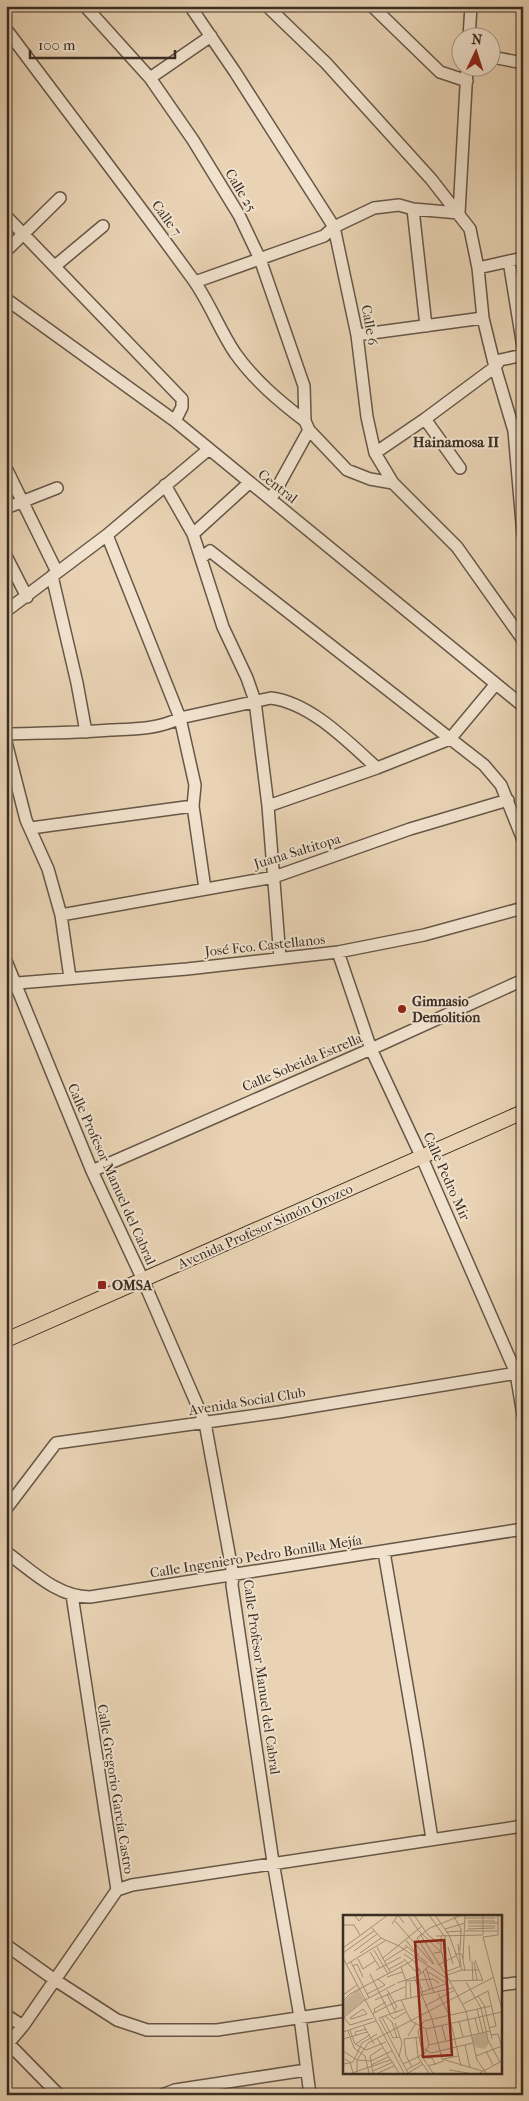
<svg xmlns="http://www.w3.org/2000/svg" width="529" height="2101" font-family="'IM FELL French Canon',serif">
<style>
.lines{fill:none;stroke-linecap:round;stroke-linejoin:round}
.minor-casing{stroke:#665747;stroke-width:14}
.major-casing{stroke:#3a2e23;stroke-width:16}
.minor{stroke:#f1e2ce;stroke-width:11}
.major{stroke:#e9d3b4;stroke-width:14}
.poi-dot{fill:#8f2418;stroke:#f1e2ce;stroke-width:2}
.labels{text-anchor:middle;stroke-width:4;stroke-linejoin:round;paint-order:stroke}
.street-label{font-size:14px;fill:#3a2e23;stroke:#f1e2ce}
.poi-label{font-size:14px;font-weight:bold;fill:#3a2e23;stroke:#f1e2ce;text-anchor:start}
.neighbourhood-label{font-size:15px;font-weight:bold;fill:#3a2e23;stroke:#f1e2ce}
.inset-road{fill:none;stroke:#a3917a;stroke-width:1}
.view{fill:#8f2418;fill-opacity:0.15;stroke:#8f2418;stroke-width:2.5}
.inset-edge{fill:none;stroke:#3a2e23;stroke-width:2.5}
</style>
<rect width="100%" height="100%" fill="#e9d3b4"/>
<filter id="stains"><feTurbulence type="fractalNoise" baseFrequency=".004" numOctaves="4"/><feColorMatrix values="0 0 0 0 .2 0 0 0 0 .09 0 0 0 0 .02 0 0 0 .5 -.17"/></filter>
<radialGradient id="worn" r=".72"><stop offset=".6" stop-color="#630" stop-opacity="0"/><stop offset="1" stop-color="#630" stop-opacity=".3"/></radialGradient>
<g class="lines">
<defs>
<path id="minor" d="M85,6L150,78L193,140L239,215L260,259L304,386L305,421L309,430L347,470L370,479L393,483
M190,6L235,72L334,227L357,335L367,417L375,453L393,483L457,547L523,640
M267,6L326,63L431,179L470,229L478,268L483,318L495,367L514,431L523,535
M372,6L440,72L467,81
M6,29C68,112 131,194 192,278C209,301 219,329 235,353C254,380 279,401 305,421
M469,38L471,6
M492,57L523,63
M150,78L211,36
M413,209L426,326
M6,216L182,399V407L175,421
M6,251L60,198
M509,261L523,347
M55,266L103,226
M478,268L523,258
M195,282L324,236L334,227L374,208L399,205L413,209L459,213L467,68
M6,299L175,421L523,706
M357,335L483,318
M425,419L460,468
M375,453L425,419L495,367L500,360L523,355
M6,468L57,572
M165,485L193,534L223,627L247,678L255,701L268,806L280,958
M271,499L309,430
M6,508L57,488
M193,534L249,483
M107,535L180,718L195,785L193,806L205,889
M6,556L27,597
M201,558L210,551L484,765L501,785L523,840
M52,576L77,683L86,732
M6,611L107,535L209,449
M6,734C41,733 76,733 111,730C134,729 159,729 180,718L271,698C311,703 348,742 377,768
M6,742L26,820L48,869L61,915L70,978
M268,806L377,768L450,739L495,685
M31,828L193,806
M61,915L274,877L410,829L508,800
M338,952L371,1049L422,1158L516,1373L523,1415
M6,961L92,1171L143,1280L205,1423L233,1575L232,1585L273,1862L300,2017L310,2095
M6,984L187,969L338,952L424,935L523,908
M92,1171L371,1049L523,980
M6,1509L56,1443L279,1412L523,1372
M6,1552C31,1570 57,1597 90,1597L523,1529
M384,1552L417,1744L432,1839
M117,1890L132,1885L523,1826
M6,1945L55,1980L117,2020L147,2030H217L344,2011
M500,1985L523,1982
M6,2015L23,2026
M9,2044L59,2095
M6,2046L23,2026L117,1890L72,1595
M162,2095L175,2090L306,2070"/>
<path id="major" d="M6,1340L523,1112"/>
</defs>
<use href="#minor" class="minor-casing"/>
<use href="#major" class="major-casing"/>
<use href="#minor" class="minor"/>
<use href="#major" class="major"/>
</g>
<g class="poi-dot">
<circle cx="402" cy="1009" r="5"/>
<rect x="97" y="1280" width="10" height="10" rx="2.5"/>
</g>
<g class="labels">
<g class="street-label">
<text transform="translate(241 190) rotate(59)" y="5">Calle 25</text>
<text transform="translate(167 218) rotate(54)" y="5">Calle 7</text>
<text transform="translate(370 325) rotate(80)" y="5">Calle 6</text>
<text transform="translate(278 486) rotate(38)" y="5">Central</text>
<text transform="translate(297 851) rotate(-17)" y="5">Juana Saltitopa</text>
<text transform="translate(265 945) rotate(-6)" y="5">José Fco. Castellanos</text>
<text transform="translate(302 1062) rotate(-23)" y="5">Calle Sobeida Estrella</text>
<text transform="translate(112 1174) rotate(66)" y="5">Calle Profesor Manuel del Cabral</text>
<text transform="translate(447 1176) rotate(66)" y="5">Calle Pedro Mir</text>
<text transform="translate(265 1226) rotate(-24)" y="5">Avenida Profesor Simón Orozco</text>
<text transform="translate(247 1401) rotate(-9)" y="5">Avenida Social Club</text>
<text transform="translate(256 1556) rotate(-9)" y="5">Calle Ingeniero Pedro Bonilla Mejía</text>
<text transform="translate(262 1677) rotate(82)" y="5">Calle Profesor Manuel del Cabral</text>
<text transform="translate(116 1789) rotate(81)" y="5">Calle Gregorio García Castro</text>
</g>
<g class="poi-label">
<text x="412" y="1006">Gimnasio<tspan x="412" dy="16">Demolition</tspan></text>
<text x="112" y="1290">OMSA</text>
</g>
<g class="neighbourhood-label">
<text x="456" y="447">Hainamosa II</text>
</g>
</g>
<g transform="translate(343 1915)">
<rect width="159" height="159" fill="#e9d3b4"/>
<path d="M143,117L146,128L142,134L132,132L129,121Z" fill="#cbb79b"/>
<path d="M15,74L21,85L1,101L0,87Z" fill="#cbb79b"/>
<path class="inset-road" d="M11,0L16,6L21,0M65,0L75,15L99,38L104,61L123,96L134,145L143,158M71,0L85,20L98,30M86,0L101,21M92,0L106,20L119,55M110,0L118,14L117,36M155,0V20L140,22L159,95M122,3H152M52,6L90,49M125,6H152M125,8H155M49,9L55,0L61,8M0,10H11L17,20M125,11H152M28,12L38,23L56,31L106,65M102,14L122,8M125,14L152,13M122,16H155M103,17L119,16M77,19L103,60M102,20L103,39M93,21L140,20V0M63,25L72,37M62,30L84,48M126,30L127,46M34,32L47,57M105,32L110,49M0,33L45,0M31,35L45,59M11,36L34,19M27,37L37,53M0,38L31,16M17,38L38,23M91,38L98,37V21M61,39L71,46L78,58M112,39H119L122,56M0,43L61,158M40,43L79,11M15,44L20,54L32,46M61,44L72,56L77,54M120,44L122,0M132,45L140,66M42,46L64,32M129,46L130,66M8,47L26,83M131,47L134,65M4,49L42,26M91,49L74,23L87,13L119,0M95,50L113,41M10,51L14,49L20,62M58,52L63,66V84M83,53L91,78M46,54L61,46M33,55L58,42M80,56L87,75M105,56L118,51L115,29M85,57L102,67L106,74M27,59L47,99M104,60L119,55H136M74,61L80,79M44,62L59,57M71,62L89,104L99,144L139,156M63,66L90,64L96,68M107,66L140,65M67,67L68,83M123,67L138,93L145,125L157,147M54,68L75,61L86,51M44,75L54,92L51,94M79,77L103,69M95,78L106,100L118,151M24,79L42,70L35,64M44,79L53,98M0,80L14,70M135,81L141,90L149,124M32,85L62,72M58,85L68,106L83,114L159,97M0,86L7,79L67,47L76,38M120,89L145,76L153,111L146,113M82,91L112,75M20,94L24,99L8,104L7,103ZM134,94L140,118M32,97L31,94L43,87M29,99L54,86L110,73M47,100L51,104L63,97M0,101L7,110L30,103M42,101L49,107L54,123M1,102L22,85L52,69M39,102L50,123L57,122M36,103L65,158M36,103L61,94M132,103L136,119M116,107L120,122M52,108L59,128L56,142M21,111L31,129M99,111L103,126M7,115L12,129L23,135L43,127M5,116L11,133L22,141L26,158M0,117L33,106M148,120L155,119L159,133M13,121L12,117L23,114M65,121L73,108M34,123L56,158M73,123L75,142L86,158M0,124L24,117M130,128L88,138L78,132L75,116L81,106L148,91M13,129L26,120M86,130L147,116M122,130L127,153M0,136L14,145L25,128L151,62M143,136L150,150M81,139L86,130L83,115M78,140L90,158M133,141L159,131M80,143H89L93,150M2,144L7,147L10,158M100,144L115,141M1,149L10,147L19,128L34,119M60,149L81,139M28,150L45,142M85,151L101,146M69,152L63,141L61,124L76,122M63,155L78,147M106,155L125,158M30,156L50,147M9,158L47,145M14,158V145L28,146L49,136M30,158L27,141L39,133M35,158L51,151M65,158L80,149M137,158L159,146"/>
<path class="view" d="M101,25L109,140L80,142L72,27Z"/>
<rect width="159" height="159" class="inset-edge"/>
</g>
<rect width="529" height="2101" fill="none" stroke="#e9d3b4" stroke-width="25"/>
<rect x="8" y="8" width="514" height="2086" fill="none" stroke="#3a2e23" stroke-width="2.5"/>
<rect x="12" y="12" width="504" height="2076" fill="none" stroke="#3a2e23"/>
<g transform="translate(476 52) rotate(4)"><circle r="24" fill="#f1e2ce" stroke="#a89a8a"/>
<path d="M0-4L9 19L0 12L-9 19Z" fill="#8f2418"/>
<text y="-8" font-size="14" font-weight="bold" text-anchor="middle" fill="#3a2e23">N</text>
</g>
<path d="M30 50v8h145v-8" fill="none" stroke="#3a2e23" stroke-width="2.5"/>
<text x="38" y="50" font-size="15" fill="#3a2e23" stroke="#f1e2ce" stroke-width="4" paint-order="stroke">100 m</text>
<rect width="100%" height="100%" filter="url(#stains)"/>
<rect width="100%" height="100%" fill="url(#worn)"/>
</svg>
